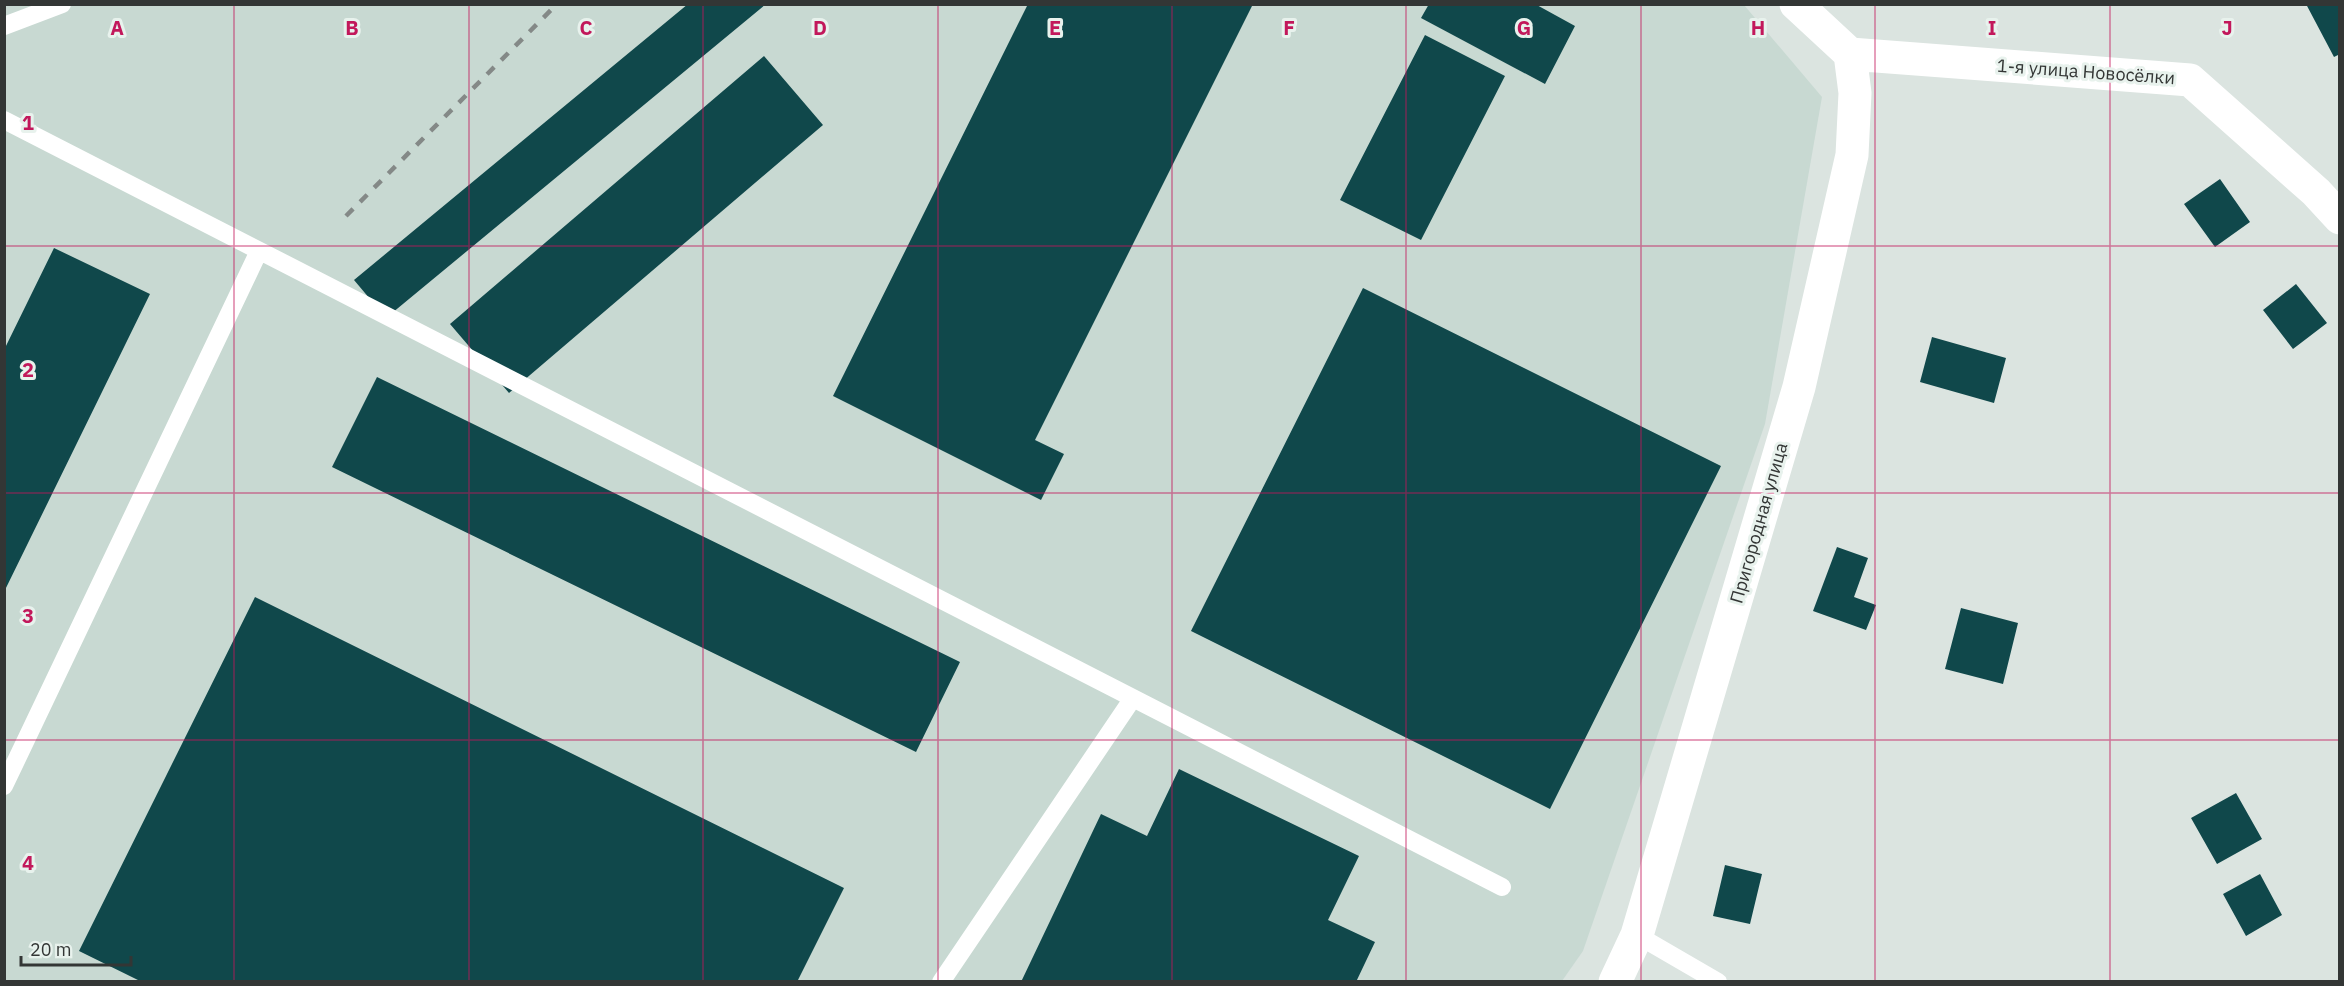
<svg xmlns="http://www.w3.org/2000/svg" width="2344" height="986" font-family="'IBM Plex Sans',sans-serif">
<style>
.built{fill:#c8d9d2}
.building{fill:#10484b}
.lines{fill:none;stroke-linecap:round;stroke-linejoin:round}
.lane{stroke:#fff;stroke-width:18}
.street{stroke:#fff;stroke-width:33}
.rail{stroke:#848987;stroke-width:4.5;stroke-dasharray:10 10;stroke-linecap:butt}
.grid{fill:none;stroke:#c2185b;stroke-width:1.5;stroke-opacity:0.55}
.labels{text-anchor:middle;stroke-width:6;stroke-linejoin:round;paint-order:stroke}
.street-label{font-size:18px;fill:#333635;stroke:#e8f2ed}
.grid-label{font-size:20px;text-anchor:middle;font-weight:bold;fill:#c2185b;stroke:#e8f2ed;stroke-width:6;stroke-linejoin:round;paint-order:stroke}
</style>
<rect width="100%" height="100%" fill="#dbe4e0"/>
<path class="built" d="M5,5H1744L1822,97L1765,424L1583,951L1562,981L5,982Z"/>
<path class="building" d="M688,4H766L386,318L354,280Z
M1028,4H1253L1035,440L1064,454L1041,500L833,396Z
M1429,4H1535L1575,26L1545,84L1421,18Z
M2306,4H2340V54L2334,57Z
M1425,35L1505,76L1421,240L1340,200Z
M764,56L823,125L509,393L450,324Z
M2220,179L2250,222L2215,247L2184,204Z
M54,248L150,294L4,592V350Z
M2296,284L2327,323L2293,349L2263,310Z
M1363,288L1721,466L1550,809L1191,631Z
M1932,337L2006,358L1994,403L1920,382Z
M377,377L960,662L916,752L332,467Z
M1837,547L1868,558L1854,597L1876,605L1866,630L1813,611Z
M255,597L844,888L797,982H142L79,951Z
M1961,608L2018,623L2003,684L1945,669Z
M1179,769L1359,856L1328,920L1375,942L1356,982H1021L1101,814L1147,836Z
M2236,793L2262,839L2217,864L2191,818Z
M1725,865L1762,874L1750,924L1713,916Z
M2260,874L2282,915L2246,936L2223,894Z"/>
<g class="lines">
<path class="lane" d="M4,26L62,4
M4,120L1502,887
M4,786L259,251
M1637,935L1718,982
M941,982L1133,698"/>
<path class="street" d="M1796,4L1850,54
M1850,54L2190,80L2316,192L2340,218
M1615,982L1637,935L1799,387L1852,155L1855,93L1850,54"/>
<path class="rail" d="M346,216L557,4"/>
</g>
<path class="grid" d="M234,4V982M469,4V982M703,4V982M938,4V982M1172,4V982M1406,4V982M1641,4V982M1875,4V982M2110,4V982M4,246H2340M4,493H2340M4,740H2340"/>
<g class="labels">
<g class="street-label">
<text transform="translate(2086 72) rotate(4)" y="6">1-я улица Новосёлки</text>
<text transform="translate(1759 523) rotate(-74)" y="6">Пригородная улица</text>
</g>
</g>
<g class="grid-label">
<text x="117" y="35">A</text>
<text x="352" y="35">B</text>
<text x="586" y="35">C</text>
<text x="820" y="35">D</text>
<text x="1055" y="35">E</text>
<text x="1289" y="35">F</text>
<text x="1524" y="35">G</text>
<text x="1758" y="35">H</text>
<text x="1992" y="35">I</text>
<text x="2227" y="35">J</text>
<text x="28" y="130">1</text>
<text x="28" y="377">2</text>
<text x="28" y="623">3</text>
<text x="28" y="870">4</text>
</g>
<rect width="2344" height="986" fill="none" stroke="#333635" stroke-width="12"/>
<path d="M21 956v9h110v-9" fill="none" stroke="#333635" stroke-width="3"/>
<text x="30" y="956" font-size="18" fill="#333635" stroke="#e8f2ed" stroke-width="4.5" paint-order="stroke">20 m</text>
</svg>
